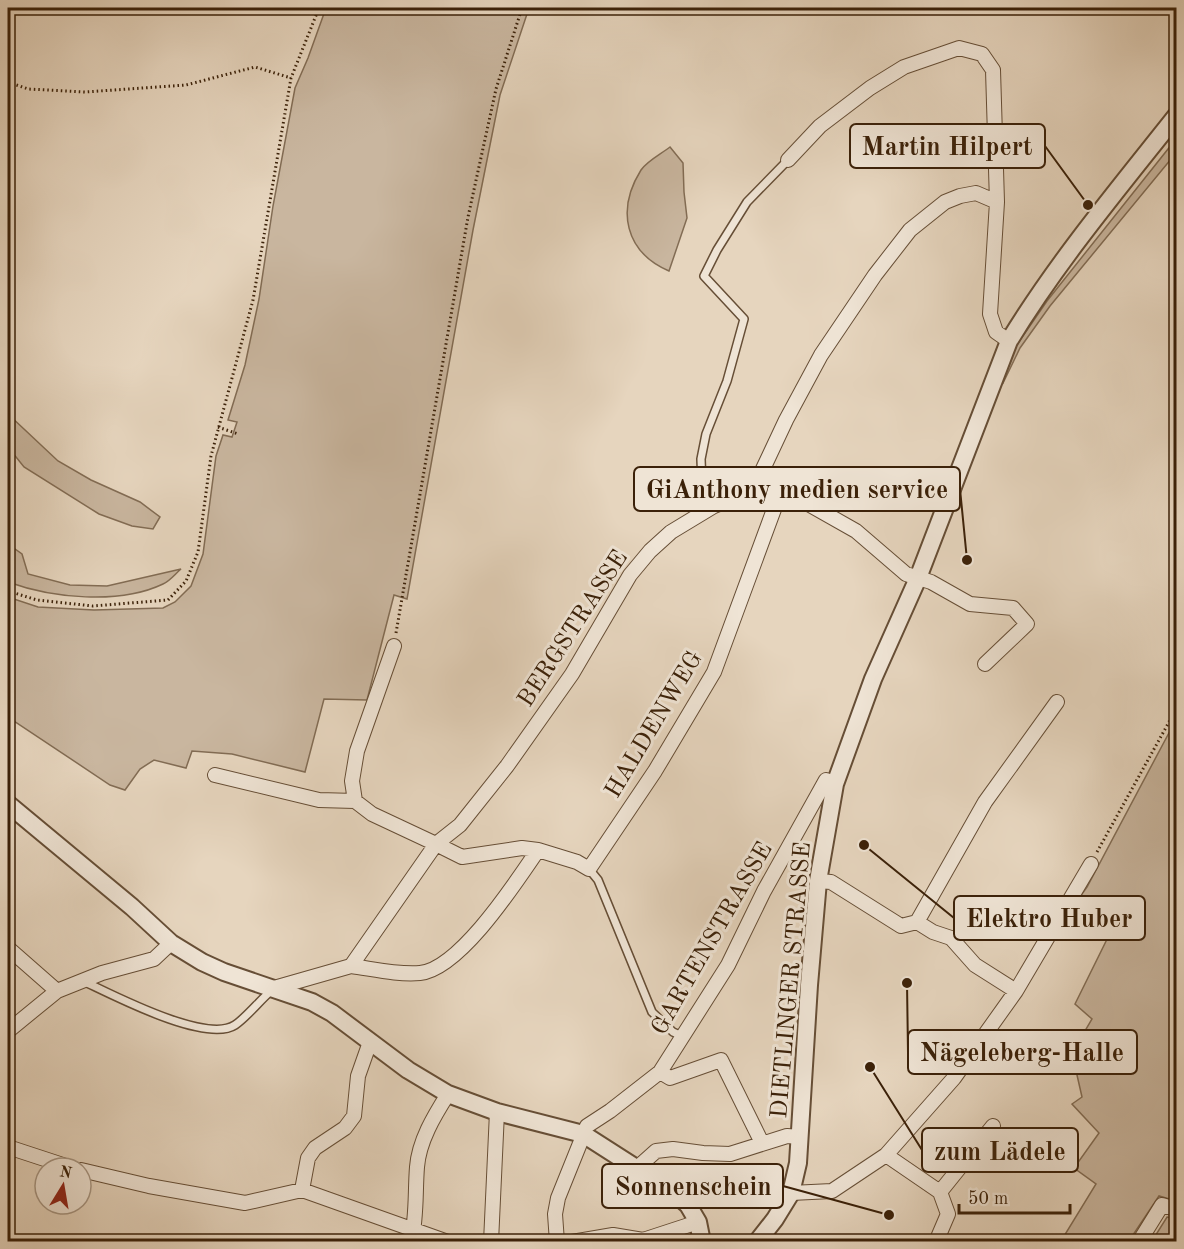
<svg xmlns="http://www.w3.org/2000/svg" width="1184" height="1249" font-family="'Old Standard TT',serif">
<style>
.green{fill:#c9b69f;stroke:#826c54;stroke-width:1.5}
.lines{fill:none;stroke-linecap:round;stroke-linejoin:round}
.service-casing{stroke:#664e36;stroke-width:10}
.minor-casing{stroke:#664e36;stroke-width:16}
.tertiary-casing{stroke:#664e36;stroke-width:20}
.path{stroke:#3b2109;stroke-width:3;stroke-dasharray:1.5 3;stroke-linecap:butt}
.service{stroke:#efe4d5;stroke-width:7}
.minor{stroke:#efe4d5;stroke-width:14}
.tertiary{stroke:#efe4d5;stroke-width:16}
.labels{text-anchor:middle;stroke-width:6;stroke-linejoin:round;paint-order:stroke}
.street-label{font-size:24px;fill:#3b2109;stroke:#efe4d5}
.leader{fill:none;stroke:#3b2109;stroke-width:2}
.callout-dot{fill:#3b2109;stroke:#efe4d5;stroke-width:2}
.callout{fill:#efe4d5;stroke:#3b2109;stroke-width:2}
.callout-label{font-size:26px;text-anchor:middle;font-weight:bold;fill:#3b2109}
</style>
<rect width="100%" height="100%" fill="#e6d5be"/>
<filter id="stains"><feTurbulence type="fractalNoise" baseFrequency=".00333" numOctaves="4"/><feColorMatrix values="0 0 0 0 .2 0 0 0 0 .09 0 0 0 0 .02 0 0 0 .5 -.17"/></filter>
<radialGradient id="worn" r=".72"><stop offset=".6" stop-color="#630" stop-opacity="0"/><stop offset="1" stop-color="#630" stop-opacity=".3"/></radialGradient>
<path class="green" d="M326,8H529L500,95L473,230L407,599L394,595L367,700L324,699L305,772L232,754L192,751L186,768L154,760L140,769L125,790L110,785L8,717V597L38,607L94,610L163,608L175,602L191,586L203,554L216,456L223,435L232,437L237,422L228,420L245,365L259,299L273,206L295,88L308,58Z
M1176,139V153L1050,306L1020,348L1003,383L999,380L1014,349L1047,301Z
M670,147L683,163L684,192L687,218L669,271C625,252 616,210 641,170C647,161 661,154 670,147Z
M8,414L58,461L91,480L140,502L160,517L153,529L132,526L99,514L24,467L8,447Z
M8,544L22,554L28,574L70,585L107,586L181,569C175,574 170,581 163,584C119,605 52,598 8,582Z
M1176,714V1201L1159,1196L1129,1241H1061L1096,1184L1074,1168L1099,1133L1072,1104L1082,1097L1072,1053L1092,1019L1075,1004L1116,921L1079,898L1087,887L1171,729Z
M1167,1217L1176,1219V1241H1152Z"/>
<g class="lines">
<defs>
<path id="service" d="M714,506L702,485L701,459L706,434L727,381L744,319L704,276L717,250L747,202L788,160
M589,869L598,880L652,1012L673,1032L682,1036
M83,981C113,995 206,1044 235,1025C246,1018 261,999 272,990"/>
<path id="minor" d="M788,160L820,126L870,88L904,67L959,48L982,54L993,70L997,202
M761,487L763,469L786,420L821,355L875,275L910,230L945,202L960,196L976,193L997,202L990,314L996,332L1009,341
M394,646L357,751L352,781L355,801L372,814L436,844L460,825L507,766L572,674L630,575L650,551L671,532L714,506L761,487L803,501L856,531L906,574L931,582L970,604L1013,608L1027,624L985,664
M215,775L319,800L355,801
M917,922L985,802L1057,702
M8,948L57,991
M351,966C373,969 398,975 420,973C460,969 516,882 538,850
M274,988L351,966L436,844L462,857L522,848L538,850L577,862L589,869L655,771L714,672L780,493
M1016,991L1091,864
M8,1031L57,991L102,973L154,959L171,943
M660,1072L670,1078L721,1060L762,1143
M8,1147L72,1168
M886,1155L940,1192L948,1214L936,1242
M637,1168L656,1151L673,1149L703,1153L730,1154L787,1136L800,1137
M81,1170L149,1186L245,1203L302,1190L448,1242
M302,1190L308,1158L315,1148L345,1128L354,1116L358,1076L370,1042
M940,1192L993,1126
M791,1193L832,1191L886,1155L954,1078L1016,991L975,965L951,938L933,932L917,922L901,926L831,882L818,881
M411,1242C417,1217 415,1192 417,1167C419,1141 434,1116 448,1094
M491,1242L497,1112
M557,1242L555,1214L558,1198L587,1126L610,1111L660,1072L728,965L764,891L826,780L835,784
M572,1242L613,1235L643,1240L698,1222
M1139,1242L1162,1205L1176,1209"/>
<path id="tertiary" d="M8,804L132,907L171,943L202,962L224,972L312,1002L332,1013L408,1070L448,1094L497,1112L583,1134L672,1191L688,1205L698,1222L702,1242
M757,1242L775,1219L791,1193L798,1163L809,985L818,881L835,784L873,679L918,578L1009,341C1057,262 1119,188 1176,116"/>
</defs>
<use href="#service" class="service-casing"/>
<use href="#minor" class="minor-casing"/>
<use href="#tertiary" class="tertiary-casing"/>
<path class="path" d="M8,82L28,89L85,92L186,85L255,67L291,78
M218,427L238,434
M8,591L37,600L93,606L168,600L186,581L198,552L211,456L253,300L291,78L319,8
M396,633L468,217L496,89L522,8
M1097,852L1169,722L1176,702"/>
<use href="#service" class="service"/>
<use href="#minor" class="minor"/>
<use href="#tertiary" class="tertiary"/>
</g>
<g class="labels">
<g class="street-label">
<text transform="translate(572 628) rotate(-57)" y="8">BERGSTRASSE</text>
<text transform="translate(653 724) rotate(-59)" y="8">HALDENWEG</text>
<text transform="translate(711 938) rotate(-60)" y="8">GARTENSTRASSE</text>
<text transform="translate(790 980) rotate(-85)" y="8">DIETLINGER STRASSE</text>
</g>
</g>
<path class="leader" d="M1088 205L1045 146M967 560L960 489M864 845L954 918M907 983L908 1052M870 1067L922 1150M889 1215L783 1186"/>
<g class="callout-dot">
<circle cx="1088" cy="205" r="6"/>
<circle cx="967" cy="560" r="6"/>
<circle cx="864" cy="845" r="6"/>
<circle cx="907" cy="983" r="6"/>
<circle cx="870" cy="1067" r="6"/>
<circle cx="889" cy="1215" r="6"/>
</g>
<g class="callout">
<rect x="850" y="124" width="195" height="44" rx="6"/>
<rect x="634" y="467" width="326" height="44" rx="6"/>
<rect x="954" y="896" width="191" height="44" rx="6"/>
<rect x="908" y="1030" width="229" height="44" rx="6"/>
<rect x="922" y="1128" width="156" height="44" rx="6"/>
<rect x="602" y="1164" width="181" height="44" rx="6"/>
</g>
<g class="callout-label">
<text x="947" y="155">Martin Hilpert</text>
<text x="797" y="498">GiAnthony medien service</text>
<text x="1049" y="927">Elektro Huber</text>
<text x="1022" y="1061">Nägeleberg-Halle</text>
<text x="1000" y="1160">zum Lädele</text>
<text x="693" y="1195">Sonnenschein</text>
</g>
<rect width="1184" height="1249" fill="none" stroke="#e6d5be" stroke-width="30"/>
<rect x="9" y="9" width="1166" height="1231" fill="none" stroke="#3b2109" stroke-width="3"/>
<rect x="15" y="15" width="1154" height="1219" fill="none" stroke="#3b2109" stroke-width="1.5"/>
<g transform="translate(63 1186) rotate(11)"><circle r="28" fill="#efe4d5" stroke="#a79683" stroke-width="1.5"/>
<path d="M0-4.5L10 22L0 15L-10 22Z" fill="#8f2418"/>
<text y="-9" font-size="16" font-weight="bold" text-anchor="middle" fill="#3b2109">N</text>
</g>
<path d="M959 1204v9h111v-9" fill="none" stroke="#3b2109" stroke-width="3"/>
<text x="968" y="1204" font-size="18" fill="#3b2109" stroke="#efe4d5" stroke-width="4.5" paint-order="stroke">50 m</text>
<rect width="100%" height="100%" filter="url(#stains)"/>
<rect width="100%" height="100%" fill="url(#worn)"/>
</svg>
